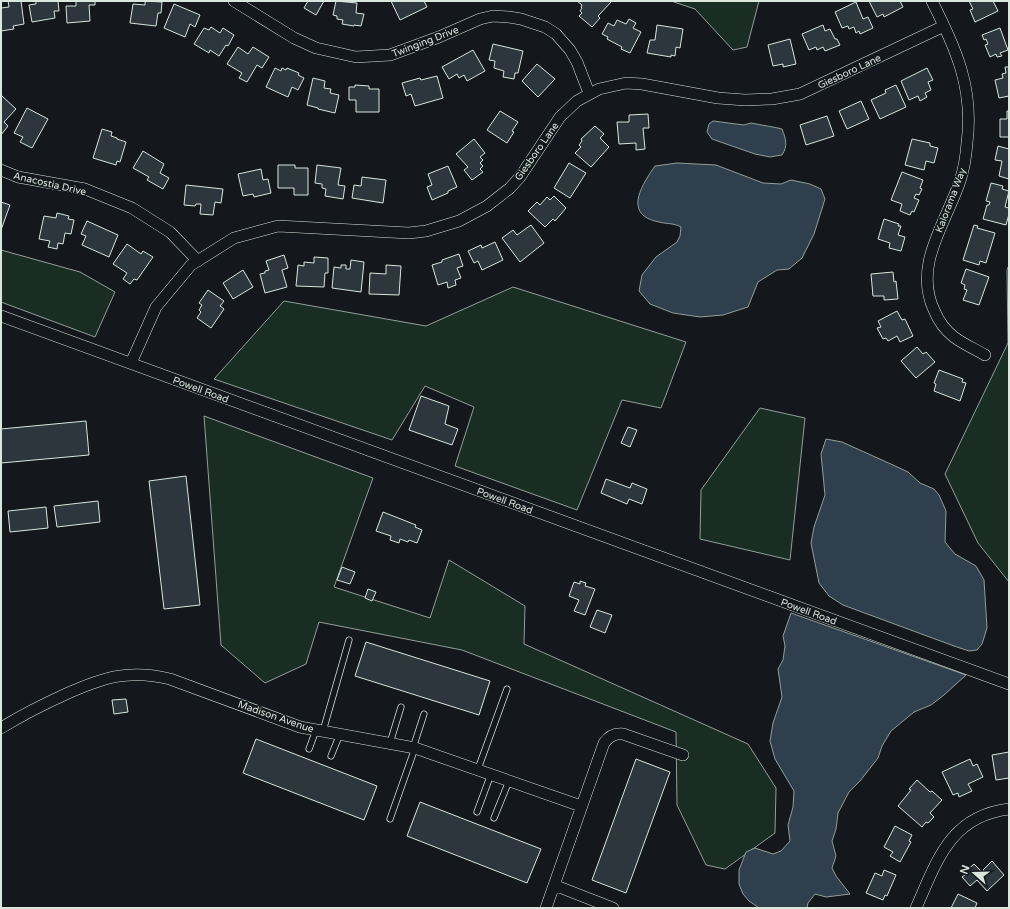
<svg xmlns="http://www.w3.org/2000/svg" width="1010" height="909" font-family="'Varela Round',sans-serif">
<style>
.green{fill:#1a2d24;stroke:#939e99}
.water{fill:#2f3f4d;stroke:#939e99}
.building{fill:#2c363c;stroke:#d8e6dc}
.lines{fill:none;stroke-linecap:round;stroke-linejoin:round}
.lane-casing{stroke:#d8e6dc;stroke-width:7}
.street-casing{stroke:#d8e6dc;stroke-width:12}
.lane{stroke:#14181c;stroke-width:5.5}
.street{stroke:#14181c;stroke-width:11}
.labels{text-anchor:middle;stroke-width:3;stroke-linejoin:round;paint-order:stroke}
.street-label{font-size:10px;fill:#d8e6dc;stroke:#14181c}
</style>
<rect width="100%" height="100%" fill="#14181c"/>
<path class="green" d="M671,1H759L747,47L733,50L695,9Z
M1,250L80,272L115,292L95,337L1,302Z
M1009,265V582L978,543L945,474L1008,343L1007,270Z
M513,287L686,342L661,408L622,400L577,510L455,466L474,407L425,386L392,440L214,379L284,301L426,326Z
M760,408L805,418L790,560L700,539L701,490Z
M204,416L373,478L334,587L430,618L449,560L525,606L524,644L748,744L776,788L775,833L725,869L706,865L677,805L676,732L462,650L319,622L306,664L265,683L221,645Z"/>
<path class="water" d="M713,121L744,125L751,123L778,128L782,129C786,139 788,146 782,155L770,157L755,154L712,139L707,132L709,124Z
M677,163L716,165L763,183L781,184L791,180L810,184L821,189L825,199L814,234L802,258L789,269L777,270L758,282L748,307L723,315L700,317L673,313L650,304L639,291L642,275L656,257L677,242L680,236L681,227C674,223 667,224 659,222C623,215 641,186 655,166Z
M826,439L842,442L893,465L908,472L920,483L934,489L939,495L946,511L945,542L955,554L976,566L984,580L987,628L982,644L977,650L969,651L954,646L843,605L829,596L819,583L811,543L814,527L825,495L821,454Z
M791,613L966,675L944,695L931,705L914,712L891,731L882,746L878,758L860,781L849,792L838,813L836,829L832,841L836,856L832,868L836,876L850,894L826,897L815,894L808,903L807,908H759L749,901L743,894L739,884V870L746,852L755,848L773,854L781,851L790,841L788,825L793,807L794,791L775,759L770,741L773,723L782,697L778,669L783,660L785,646L783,636Z"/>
<path class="building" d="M8,1H21L24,24L13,26L14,29L1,31V8L9,7Z
M36,1H58L59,11H54L55,18L32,22L29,5L36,4Z
M76,1H95V5H89L90,21L67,23L66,6H76Z
M145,1L162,2L161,13H158L156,26L130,23L133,4L145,5Z
M308,1H324L316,15L304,8Z
M336,1L357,3L356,13L364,14L361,26L354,25V26L342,24L343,20L337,19V16L333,15Z
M391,1H424L427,7L400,20Z
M577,1H612L598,16L600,18L592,27L579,16L582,13L580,11L582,8L581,7L582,5Z
M869,1H900L903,7L884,17L883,14L877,17Z
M969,1H993L998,11L975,22L970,10L973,9Z
M856,2L863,19L868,17L873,28L860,34L859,31L856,33L854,27L849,29L848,26L842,28L835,12Z
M174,4L200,15L195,27L190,24L185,37L164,28Z
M629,19L636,23L633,28L641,32L630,53L621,49L622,47L607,39L608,37L602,34L608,23L614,26L617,20L626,24Z
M657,25L683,29L680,48L676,47L675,56L671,55V57L647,53L650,40H655Z
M823,25L825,31L830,29L835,39H837L840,45L825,51L823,47L817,50L816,47L809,50L802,34Z
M211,27L220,33L223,28L234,35L228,46L226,45L219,56L210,50L209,53L194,44L204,28L209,30Z
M1000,28L1008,50L1000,53L1002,56L997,57L996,54L990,57L985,45L988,44L986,39L984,40L982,35Z
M790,39L796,64L783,67V64L773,66L768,45Z
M493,44L523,51L518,73H515L514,79L503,77L504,71L494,68L495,61L489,60Z
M238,47L248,54L253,47L269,57L262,68L257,65L247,82L239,78L242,73L227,64Z
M473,50L485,71L467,81L464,75L459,78L457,74L449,79L442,67Z
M537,64L555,79L538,97L522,81Z
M1005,67H1009V96L999,98L995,80L1003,78L1002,74L1006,73Z
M275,68L281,71L282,68L286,70L287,68L299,73L298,75L304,78L298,90L292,87L288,97L266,87Z
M927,68L933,80L928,82L931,90L925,93L927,97L920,101L918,96L909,100L901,81Z
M437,76L443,98L415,106L411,94L406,96L402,83L420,78L421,80Z
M313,78L325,81L324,88L331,89L330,93L339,95L335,113L318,109V108L307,105Z
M355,85L369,86V89H379V112H356V100H349V87H355Z
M896,85L906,107L880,119L871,100L886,93L885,90Z
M1,95L16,109L4,122L8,126L1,135Z
M861,101L869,119L847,129L839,111Z
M27,108L48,119L32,148L20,142L23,137L14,133Z
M500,111L518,122L512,131L514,132L507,143L487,130Z
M1007,111H1009V137H1000V119H1007Z
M648,114L649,128H643L645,149L636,150V143L619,144L617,122H629V115Z
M827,116L834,136L806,145L800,125Z
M595,126L604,134L600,138L609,147L591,167L575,153L581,147L579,145L582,141L581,139Z
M102,129L112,132L111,136L117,138V139L126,142L120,162L117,161L116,165L93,158Z
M474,139L485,153L480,157L483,160L480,163L483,166L480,169L483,172L472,180L464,170L468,167L456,154Z
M912,139L930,143V146L938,148L934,163L926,161L924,170L905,165Z
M998,146L1009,149V179L999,176L1002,161L995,160Z
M143,151L164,164L160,173L169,178L163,189L147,180L149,177L133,168Z
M569,163L586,173L570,198L554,188Z
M278,165H295V168H308V195H294V188H278Z
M317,165L341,168L338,185L345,186L343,199L325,196L326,189L322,188V184L315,183Z
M448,166L457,187L448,191V193L432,200L427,187L432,185L428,174Z
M261,169L263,180L268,179L271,193L254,197L253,194L243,196L238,174Z
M902,172L923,180L920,188L922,189L919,195L916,194L914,198L919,200L914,212L912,211L910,215L900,211L902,204L891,200Z
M362,177L386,180L383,203L352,198L354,185L361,186Z
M991,183L1003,186L1002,189L1009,191L1005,207L1009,208V214L1006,225L983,219L987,205H989L990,202L986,201Z
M186,185L223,189L221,203L215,202L213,215L200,214L201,204H196L195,206L184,205Z
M554,196L566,208L555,221L553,219L545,227L528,211L537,202L540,205L547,197L550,200Z
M1,202L10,205L1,230Z
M57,213L69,216L68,219L74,220L71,234L65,233L63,244L58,243L57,249L48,247L50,241L39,239L44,216L56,218Z
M884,219L899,224L898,226H901L898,235L905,237L901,251L889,248L890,243L878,239Z
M87,221L118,235L109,257L82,245L86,236L81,234Z
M531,225L544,243L520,262L502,238L513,230L517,235Z
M974,225L978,226L977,228L995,233L986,263L980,261L979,265L963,260Z
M495,242L503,260L482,270L478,261L474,263L468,251L481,245L482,248Z
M127,244L141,254L143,251L153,257L137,280L134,279L130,284L123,279L127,273L113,264Z
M459,254L463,266L457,268L461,278L455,280L456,285L448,288L447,282L438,285L432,265L442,262V260Z
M284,255L288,268L282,270L287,287L265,293L260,274L265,273V271L269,270L266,261Z
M314,257L328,258V273H325L324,287L296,286L298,265L304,266V262L314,263Z
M351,260L364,262L361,292L332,288L334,267L341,268V265H346V269H350Z
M386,265L401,266L399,295L369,294L370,273L386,274Z
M966,269L989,277L979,305L963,300L967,290L964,289L965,285L961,283Z
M243,270L253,287L233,299L223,283Z
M893,272L894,282L896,281L898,299L884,300V296H873L871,274Z
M208,290L224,301L220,306L224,309L211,328L197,318L201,312L199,310L202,305L199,303Z
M897,311L902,320L905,319L913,336L900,342L897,336L888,341L886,338L883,339L877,328L881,327L878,321Z
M917,347L923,354L926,352L935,362L916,378L901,361Z
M939,370L963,379L962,382L966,383L960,401L934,391L936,384L934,383Z
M421,396L449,406L445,424L458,429L452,445L409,430Z
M86,421L89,455L1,463V429Z
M628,427L637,430L630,447L621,443Z
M186,476L200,605L164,609L149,481Z
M606,479L630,488L632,483L647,489L642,504L629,499L627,504L601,493Z
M98,501L100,522L57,527L54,506Z
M46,507L48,528L10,532L8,511Z
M383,512L416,525L415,527L422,530L417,543L409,540L408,542L400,539L399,543L390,540L391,536L376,531Z
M342,567L355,572L350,584L337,580Z
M580,581L586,583L585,586L595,589L585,615L574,611L579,600L569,596L574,582L580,584Z
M368,589L376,592L372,601L365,598Z
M597,610L612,615L605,633L590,627Z
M366,642L490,681L479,715L355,676Z
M126,699L128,712L114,714L112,700Z
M256,739L377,786L364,820L243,773Z
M1009,752V778L996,780L992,755Z
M636,759L670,772L626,893L592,880Z
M970,759L973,766L977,764L983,777L968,784L972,791L959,797L958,793L953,795L942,772Z
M917,780L930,792L932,791L942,800L930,813L934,817L928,823L926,822L922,827L898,806L911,790L909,789Z
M420,802L541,849L527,883L407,836Z
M895,826L912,835L909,841L911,842L900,862L890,856L893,852L884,847Z
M992,861L1004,875L987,891L977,880L970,886L962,877L966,874L965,872L974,864L982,872L984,871L983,870Z
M884,870L896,875L887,896L885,895L883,900L866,893L875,873L882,876Z
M958,894L977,903L975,908H951Z"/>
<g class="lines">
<defs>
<path id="lane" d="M323,731L349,640
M390,743L401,707
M413,748L424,714
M309,749L316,730
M331,756L340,734
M478,769L507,689
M477,812L491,774
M494,818L509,781
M390,819L415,748"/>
<path id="street" d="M234,1L294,38L316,48L356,57L390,55L439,37L480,19L493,16L509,17L521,19L545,27L556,34L570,50L577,62L589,93
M932,1C956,50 974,87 967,143C966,156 964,169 960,181C946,223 913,265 934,310C938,320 945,330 954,337C963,344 975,349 985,355
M1,170L18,177L85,189L132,208L170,232L198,261
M1,316L1009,684
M131,363L156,307L191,265L234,238L278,226L409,233L426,231L459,221L487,206L510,188L520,177L560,117L577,101L599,89L626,83L642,84L718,98L745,100L772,99L800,94L944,26
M1,728C22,715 44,704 66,694C104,677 129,669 170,679L300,727L415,748L581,806
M554,885L613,908
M546,908L604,743C609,736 615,733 623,734L683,755
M916,908C937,861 950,816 1009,809"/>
</defs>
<use href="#lane" class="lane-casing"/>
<use href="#street" class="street-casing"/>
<use href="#lane" class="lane"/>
<use href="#street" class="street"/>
</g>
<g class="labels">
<g class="street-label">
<text transform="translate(425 41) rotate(-21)" y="4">Twinging Drive</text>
<text transform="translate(849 71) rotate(-25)" y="4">Giesboro Lane</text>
<text transform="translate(536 151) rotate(-55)" y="4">Giesboro Lane</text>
<text transform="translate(50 183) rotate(13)" y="4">Anacostia Drive</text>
<text transform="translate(950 200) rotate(-69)" y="4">Kalorama Way</text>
<text transform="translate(201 389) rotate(20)" y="4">Powell Road</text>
<text transform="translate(505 500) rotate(20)" y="4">Powell Road</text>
<text transform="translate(809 611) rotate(20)" y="4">Powell Road</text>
<text transform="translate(276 716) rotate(19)" y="4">Madison Avenue</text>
</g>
</g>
<rect width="1010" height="909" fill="none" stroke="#d8e6dc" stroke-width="4"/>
<g transform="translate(974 873) rotate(290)" stroke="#14181c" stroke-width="3" paint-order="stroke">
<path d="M0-3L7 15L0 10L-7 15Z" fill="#d8e6dc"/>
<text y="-6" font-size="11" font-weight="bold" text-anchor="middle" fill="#d8e6dc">N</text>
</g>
</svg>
